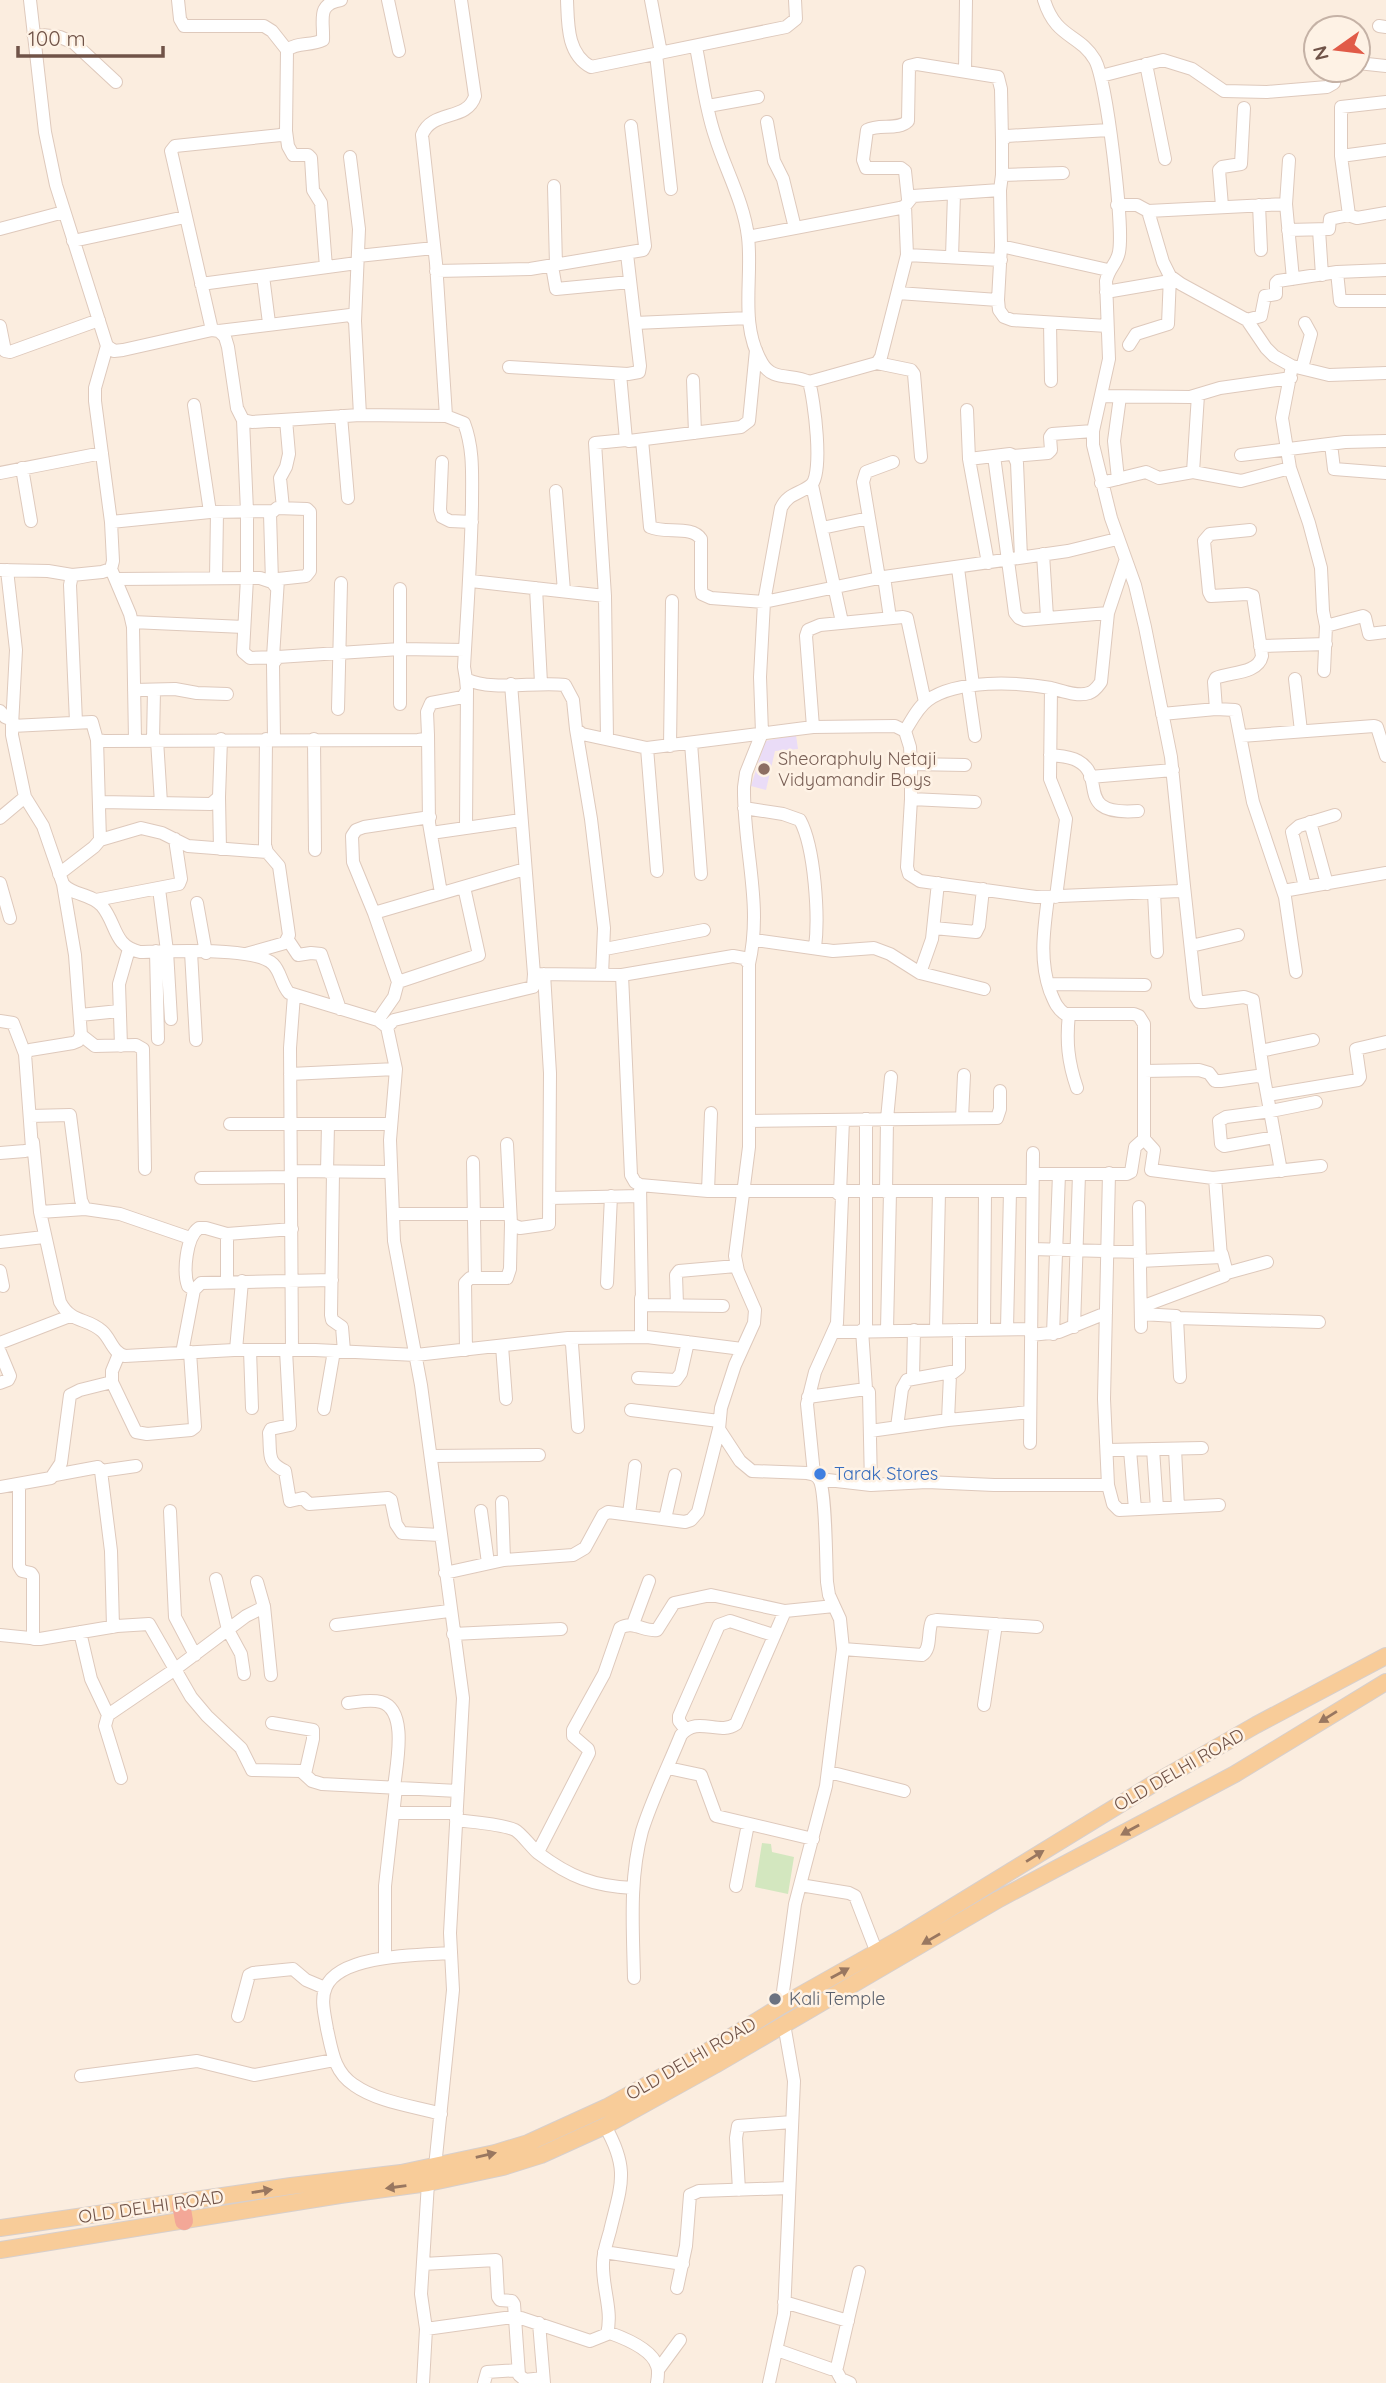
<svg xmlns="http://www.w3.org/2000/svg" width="1386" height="2383" font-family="Quicksand,sans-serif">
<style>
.education{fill:#eadcf7}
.green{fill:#d3e7bf}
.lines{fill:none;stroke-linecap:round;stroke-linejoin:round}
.minor-casing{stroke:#dec9bc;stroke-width:14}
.major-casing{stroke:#d7cfcc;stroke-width:18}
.highway-casing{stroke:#d7cfcc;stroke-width:19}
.minor{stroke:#fff;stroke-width:12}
.major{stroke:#f8cc99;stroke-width:16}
.highway{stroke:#f3a797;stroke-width:18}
.oneway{fill:#997760}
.education-dot{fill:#8d6e63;stroke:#fef2e5;stroke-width:2.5}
.shop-dot{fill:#3f7fe0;stroke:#fef2e5;stroke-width:2.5}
.worship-dot{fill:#6b7280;stroke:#fef2e5;stroke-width:2.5}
.labels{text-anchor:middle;stroke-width:5;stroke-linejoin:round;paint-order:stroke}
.education-label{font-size:18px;fill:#785e54;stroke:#fef2e5;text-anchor:start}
.shop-label{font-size:18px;fill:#366cbe;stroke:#fef2e5;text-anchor:start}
.street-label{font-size:18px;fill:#705348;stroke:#fef2e5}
.worship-label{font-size:18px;fill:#5b616d;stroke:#fef2e5;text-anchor:start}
</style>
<rect width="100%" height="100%" fill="#fbeddf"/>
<path class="education" d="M796,735L798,749L775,751L766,790L751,786L765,741Z"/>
<path class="green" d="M762,1843L771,1844L772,1852L794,1857L788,1894L755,1887Z"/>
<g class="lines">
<defs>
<path id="minor" d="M30,0L45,132L56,185L107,346L114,351L123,350L212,330L219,331L225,337L228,347L237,408L243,420L252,422L360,415L446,416L464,423C474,449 472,476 472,504C471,559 467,613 464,667L466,679C492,692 536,681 565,685L573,700L576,729L582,734L647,748L813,727L895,726L905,731L910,747L911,764V799L907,867L909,874L920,881L1036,897L1180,891L1184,886L1171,757L1145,627L1135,585L1111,518L1093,445V431L1109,359L1106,281C1109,267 1117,264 1119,252C1124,227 1107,82 1095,60C1079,33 1056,39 1044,0
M178,0L180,19L184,26H264L272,31L287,50
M388,0L399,51
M567,0C568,25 567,54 591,67L786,27L796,19L795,0
M651,0L661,53
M1379,26L1386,27
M33,34L60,37L74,43L116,82
M696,47C702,76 705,107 715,136C725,169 744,202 748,237C753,279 739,324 762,363C773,382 792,373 809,382C814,398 824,474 811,485C800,494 788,493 781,508L764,602L760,677L762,733L746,773L744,787C743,848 763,904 749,964
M656,54L671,189
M1358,63L1386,66
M1146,64L1165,159
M965,71L966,0
M1101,76L1163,60L1192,69L1224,91L1267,92L1327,87L1334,83L1337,70
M708,106L758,97
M767,122L774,161L783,179L795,228
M286,131L288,146L293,155H308L311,158L313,190L321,203L326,267
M1341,156L1386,150
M350,157L359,229L355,321
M1289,160L1286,204L1293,279
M1002,175L1063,173
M554,186L556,265
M1000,190L1001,246L998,300L999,310L1004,317L1012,320L1107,326
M908,199L905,171L901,168H866L863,160L867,130C879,123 898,131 908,121L909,66L917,64L998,77L1001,89L1002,141
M1117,205H1137L1148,211L1163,262L1170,276L1181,284L1247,320L1266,348L1274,356L1292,366L1282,418L1290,468L1309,523L1321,568L1323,611L1326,626L1324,671
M1259,205L1261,250
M1222,206L1219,170L1222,167L1241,164L1244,108
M1148,211L1286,204
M1348,215L1357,218L1386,213
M0,229L64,212
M1288,230L1329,229L1330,219L1349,215L1341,156V107L1386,102
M1319,230L1322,275
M748,237L900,208L905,206L913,196L1000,190L1002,175V141L1007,136L1109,130
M73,241L185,217
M1001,246L1108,270
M907,255L1001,260
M358,256L434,248
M952,257L954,194
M552,266L556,289L630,282
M436,271L530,269L643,250L645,246L631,126
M1337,272L1340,301H1386
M263,276L269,323
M201,284L357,263
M1106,292L1170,281
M898,293L998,300
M1247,320L1261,316L1265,296L1276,294V283L1278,281L1337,272L1386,270
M635,323L749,318
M1050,323L1051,381
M0,326L5,351L10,352L99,320
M212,330L171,151L175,146L281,135L286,131L287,50C297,42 311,46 323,40C324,20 316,4 341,0
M219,331L350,315L355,321L360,415
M1129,345L1136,334L1168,324L1170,276
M877,363L911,370L914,374L921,457
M1292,366L1329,375L1386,373
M509,367L628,374L639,372L640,366L627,254
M1302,368L1311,334L1305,323
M620,374L626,440L629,441L741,427L749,421L756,350
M693,380L695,433
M809,382L877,363L881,357L907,255L905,206
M1103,396L1190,397L1220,388L1291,378
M194,405L210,512
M967,410L969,459L988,563
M341,416L348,498
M446,416L436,263L422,135C432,109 467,122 475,96L461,0
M243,420L247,511V578L243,652L250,658L278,657
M642,440L650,527C665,534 692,525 701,539V588L702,594L711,598L764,602L884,577L1068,551L1117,539
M1331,444L1334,469L1386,473
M1241,455L1345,442L1386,441
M994,456L1015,613L1019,618L1024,620L1108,613
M1014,456L1048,453L1051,450L1050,437L1052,434L1093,431
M969,459L1010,454L1014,456L1017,463L1021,557
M442,462L440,510L442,517L450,521L472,522
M22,468L31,521
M1193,472L1198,395
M0,473L102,453
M1118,479L1114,441L1120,397
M1101,483L1146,472L1159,478L1193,472L1241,481L1290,468
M812,485L842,622
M556,491L564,591
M283,508L280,478L286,467L289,454L286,420
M111,522L210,512L273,511
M822,528L869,518
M1043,554L1047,617
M958,568L973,685
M111,569L130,614L133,627L135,740
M0,570L48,571L72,575
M7,570L16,650L12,726
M884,577L890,618
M216,578L217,512
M879,578L863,482L866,472L893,462
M116,579L260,578L272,582L276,587
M471,581L605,596
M272,582L270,514L277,508L307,509L310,512V571L306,576L278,579L273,657
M536,588L541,683
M400,589V704
M132,622L244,627
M1326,626L1363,616L1365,617L1369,634L1386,632
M1260,646L1326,644
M1295,679L1301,731
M968,687L975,736
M1051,688L1050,779L1066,819L1056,897
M134,690L175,689L197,693L227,694
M338,709L341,583
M1216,709L1214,682L1216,678C1230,672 1258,674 1262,656L1253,596L1247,594L1211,596L1209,592L1204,541L1210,534L1250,530
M0,711L5,717L12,720
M1162,714L1216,709L1235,710L1253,802L1285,897L1296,972
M76,722L70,585L72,575L102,572L111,569L113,561L111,522L95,401V388L107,346
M813,727L806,636L808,630L820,625L903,617L907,618L925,702
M576,729L591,819L604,928L602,975
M905,731C911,721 918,707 928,700C958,679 1017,682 1051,688C1063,691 1078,697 1089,693C1095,691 1098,686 1101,682L1108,613L1125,562
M428,735L429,823L441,893
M1241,736L1374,726L1377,727L1386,756
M274,739L273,664L278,657L400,649L465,650
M314,739L315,850
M607,739L605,596L595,443L626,440
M153,740L154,690
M157,740L161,803
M691,743L701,874
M670,746L672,601
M647,748L657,871
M1050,755C1059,756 1070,756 1078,761C1108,777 1072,816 1138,811
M911,764L965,765
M1090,777L1173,770
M219,797L220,849
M911,799L975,802
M100,802L211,804L219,797L221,739
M744,808L783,814L800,820C815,848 819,917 815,948
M0,818L25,797
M1310,822L1327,884
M466,828L467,690
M431,833L521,820
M100,840L141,828L162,833L188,846L267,852
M59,874L94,847L100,840L97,740
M0,883L10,918
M1184,886L1196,997L1199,1002H1204L1244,997L1253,1000L1264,1078
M1305,887L1292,832L1299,826L1335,815
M159,889L167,951L171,1019
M1283,891L1386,873
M1154,893L1157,952
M1048,897C1044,930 1039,959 1050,991C1054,1000 1056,1008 1065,1014H1134L1139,1016L1144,1024V1139L1154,1150L1151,1170L1213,1178L1321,1166
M96,900L179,884L181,879L175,839
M197,903L206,953
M374,913L525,869
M934,928L976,932L979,926L983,889
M288,940L298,955L311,953L321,954L340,1009
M755,940L833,951L874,948L890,954L920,973L984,989
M1191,946L1238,935
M605,949L704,930
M156,951L158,1039
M191,952L196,1040
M246,954L285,943L289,935L279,866L267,852L265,845L266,739
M920,973L932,939L938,883
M534,974L622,975L733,956L744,958L749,964V1147L735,1256L738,1271L755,1310L754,1323L735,1365L721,1408L719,1429L740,1461L752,1471L807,1473C813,1474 817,1475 820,1481C826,1495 826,1563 827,1582L829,1595L840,1619L843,1649L826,1786L795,1904L781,2006
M622,975L631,1175L635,1182L640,1185L708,1191H835L842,1197L837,1323L815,1372L807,1404L814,1474
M398,982L479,955L464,887
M1048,984L1145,985
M1069,1014C1066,1041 1068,1062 1077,1088
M80,1015L119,1011
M378,1020L394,997L398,982L374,913L353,862L352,836L356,830L364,827L430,817
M0,1021L13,1023L25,1054
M387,1027L378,1020L289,993C281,984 281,972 273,964C256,947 167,951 140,952C113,946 117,924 102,906C91,893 73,896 63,884L43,826L25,797L12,735V726L92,722L97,740L104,741L418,740L425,739L428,735L427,712L431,703L463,697L467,690L466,679
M81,1035L95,1046L136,1045L143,1049L145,1169
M121,1046L119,984L129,949
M1260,1051L1313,1040
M1144,1071L1199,1070L1209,1073L1215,1081H1221L1257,1076L1264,1078L1281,1171
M290,1074L396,1069
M1268,1095L1358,1080L1360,1077L1356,1049L1386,1042
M30,1116L70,1115L81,1200L85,1209L120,1214L190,1238
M962,1118L964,1075
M866,1119V1330
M750,1121L997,1118L1000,1109V1091
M230,1124H390
M1275,1137L1224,1146L1221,1144L1219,1121L1226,1117L1271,1111L1316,1102
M33,1142L40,1212L60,1302C72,1324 86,1317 102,1331C111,1339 112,1352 125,1356L234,1350H315L416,1355L568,1338L572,1344L578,1427
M507,1144L511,1224L520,1228L549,1224L550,1073L544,974
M0,1153L25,1151L32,1148L25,1054L30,1050L73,1043L78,1041L81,1035L75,955L63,884
M473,1162L475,1278
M291,1171L391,1172
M327,1172L328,1124
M333,1172L331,1315L332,1320L342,1327L344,1351
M1109,1173L1104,1399L1108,1485L1113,1504L1119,1510L1219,1505
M1033,1174H1127L1131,1172L1135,1147L1144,1139
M201,1178L291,1177
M640,1185L642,1302L645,1305L723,1306
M708,1191L711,1113
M840,1191H1032
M886,1192L887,1119L891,1077
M840,1193L843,1120
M550,1198L640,1196
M1139,1207L1141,1327
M40,1212L85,1209
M393,1214H509
M0,1242L44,1237
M1032,1249L1140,1252
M1140,1261L1221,1257L1215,1178
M0,1271L3,1286
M1227,1273L1267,1262
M227,1281V1234
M607,1283L611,1196
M194,1290L188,1286C183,1272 186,1237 199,1228H206L227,1234L292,1229
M641,1298V1337
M677,1305L676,1275L679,1271L736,1266
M1141,1307L1224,1276L1227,1273L1222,1254
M1141,1314L1176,1316L1177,1318L1180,1377
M1177,1318L1319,1322
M1074,1327L1079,1174
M984,1329L985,1191
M1007,1329L1010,1191
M862,1330L866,1389
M887,1330L890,1192
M936,1330L939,1192
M834,1332L1031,1329
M1053,1334L1059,1174
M1031,1335L1059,1332L1106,1313
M568,1338L647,1337L742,1349
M0,1343L70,1316
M502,1346L506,1399
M236,1350L242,1281
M250,1350L252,1408
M286,1350L290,1425L271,1429L269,1433C271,1454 266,1462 285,1471L290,1501L303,1498L309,1504L388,1498L391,1500L396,1524L402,1533L440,1535
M292,1350L290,1048L294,995
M466,1350L465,1283L470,1278H507L510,1269L511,1224
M0,1352L10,1376L8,1380L0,1383
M182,1353L194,1290L201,1283L332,1280
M119,1354L112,1371V1382L136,1432L147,1434L191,1430L195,1427L190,1352
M913,1377L914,1330
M638,1378L676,1380L681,1373L688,1342
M808,1397L866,1389L869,1392L871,1485
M324,1409L334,1351
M631,1410L719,1421
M948,1420L950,1375L959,1368V1330
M897,1427L902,1389L907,1380L951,1372
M870,1431L948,1420L1030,1412
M1030,1443L1033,1153
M1153,1449L1157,1508
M1175,1449L1178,1507
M1107,1450L1202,1448
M1130,1450L1135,1509
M431,1456L539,1455
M101,1471L136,1466
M55,1475L98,1467L101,1471L111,1551L113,1627
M819,1479L871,1485L927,1482L994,1485H1108
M19,1484V1566L22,1571L31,1573L33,1576V1639
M0,1487L51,1478L61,1463L70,1395L80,1390L112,1382
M502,1502L504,1560
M170,1511L175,1617L195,1655
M481,1511L488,1563
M629,1514L635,1466
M665,1519L675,1475
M445,1573L504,1560L573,1555L585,1548L603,1515L608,1512L685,1522L691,1520L698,1512L719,1429
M216,1579L228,1630L241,1654L244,1674
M264,1606L271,1675
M633,1624L649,1581
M336,1625L449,1611
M80,1632L91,1679L108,1715
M453,1634L561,1629
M0,1635L40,1639L117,1626L149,1624L191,1697L207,1716L241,1748L252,1770L301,1771L312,1781L322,1784L458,1791
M843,1649L922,1655C932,1649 927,1632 932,1621L937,1620L1037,1627
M348,1703C358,1702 370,1699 381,1702C409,1710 396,1766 394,1788
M984,1705L996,1624
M272,1723L313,1730V1739L305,1774
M686,1730L679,1721V1716L719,1625L730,1621L773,1635
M668,1768L701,1775L716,1816L813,1839
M829,1772L904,1791
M121,1778L105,1726L108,1715L174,1670L246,1616L262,1608L263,1603L257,1582
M394,1813H457
M456,1820C471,1822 503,1824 515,1830C521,1833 531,1847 538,1853C570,1877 593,1886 633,1888
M538,1852L589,1753L588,1749L573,1736V1730L604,1674L620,1628C633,1620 644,1632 657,1630L674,1603L711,1595L785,1611
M800,1885L849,1893L855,1896L877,1953
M736,1886L748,1824
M385,1957V1886L396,1788
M634,1978C633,1929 629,1879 642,1831C652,1799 668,1767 681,1735C697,1715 719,1736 736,1724L785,1611L834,1606
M238,2016L249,1975L253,1973L293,1969L306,1980L325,1988
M81,2076L197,2061L254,2075L334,2060
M441,2114C413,2106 378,2102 354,2085C334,2072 332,2051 327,2029C325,2016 320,1999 326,1987C340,1954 421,1955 451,1953
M605,2126C630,2170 621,2185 610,2231C607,2242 603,2253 603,2263C602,2288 613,2310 607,2334
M435,2167L453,1990L450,1933L463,1698L421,1385L394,1241L390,1140L396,1069L387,1027L394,1020L533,987L534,974L511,684
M739,2190L736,2138L738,2126L792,2122
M604,2252L683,2264
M423,2264L496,2260L498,2297L500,2300L512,2301L514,2304L519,2375L525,2380L543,2378
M677,2288L686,2246L690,2195L699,2191L789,2188
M784,2302L848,2321
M539,2323L544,2383
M426,2329L505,2318H521L590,2341L610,2333C624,2338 652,2349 657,2366C659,2371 658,2377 657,2383
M777,2350L831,2369L837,2367L859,2272
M835,2368L841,2379L850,2383
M658,2370L680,2340
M423,2383L426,2329L421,2294L428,2183
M484,2383L487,2372L518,2370
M769,2383L784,2314L794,2081L784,2024"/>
<path id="major" d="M0,2228L291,2186L401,2173L495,2153L528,2143L607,2107L713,2048L781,2006L907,1935L1153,1784L1256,1725L1386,1656
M0,2250L340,2195L428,2183L503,2167L541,2155L605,2126L715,2065L999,1899L1235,1774L1386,1682"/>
<path id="highway" d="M181,2203L184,2221"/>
</defs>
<use href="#minor" class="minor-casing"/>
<use href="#major" class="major-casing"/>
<use href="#highway" class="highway-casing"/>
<use href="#minor" class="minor"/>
<use href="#major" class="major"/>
<use href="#highway" class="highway"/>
</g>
<defs><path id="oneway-solid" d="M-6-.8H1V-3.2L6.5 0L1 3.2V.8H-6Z" transform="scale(1.75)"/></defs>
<g class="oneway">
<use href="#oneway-solid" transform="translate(1328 1717) rotate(148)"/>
<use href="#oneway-solid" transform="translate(1130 1830) rotate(151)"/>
<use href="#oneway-solid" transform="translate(1035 1856) rotate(-32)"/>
<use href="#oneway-solid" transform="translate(931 1939) rotate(150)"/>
<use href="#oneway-solid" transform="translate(840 1973) rotate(-29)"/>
<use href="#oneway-solid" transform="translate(486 2155) rotate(-13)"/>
<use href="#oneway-solid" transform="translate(396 2187) rotate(172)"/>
<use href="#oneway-solid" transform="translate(262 2191) rotate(-9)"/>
</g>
<circle class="education-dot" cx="764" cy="769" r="7"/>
<circle class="shop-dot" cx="820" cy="1474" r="7"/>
<circle class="worship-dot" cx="775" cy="1999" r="7"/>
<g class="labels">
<g class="education-label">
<text x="778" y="765">Sheoraphuly Netaji<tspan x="778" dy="21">Vidyamandir Boys</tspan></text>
</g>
<g class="shop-label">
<text x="834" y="1480">Tarak Stores</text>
</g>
<g class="street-label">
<text transform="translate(1179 1770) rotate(-30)" y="6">OLD DELHI ROAD</text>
<text transform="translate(691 2059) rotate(-30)" y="6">OLD DELHI ROAD</text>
<text transform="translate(151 2207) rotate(-8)" y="6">OLD DELHI ROAD</text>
</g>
<g class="worship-label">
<text x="789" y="2005">Kali Temple</text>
</g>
</g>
<g transform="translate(1337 49) rotate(256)"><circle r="33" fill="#fef2e5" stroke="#c5b2a6" stroke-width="2"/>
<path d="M0-5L12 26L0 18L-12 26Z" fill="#e15b48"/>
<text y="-10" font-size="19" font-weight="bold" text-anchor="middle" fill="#705348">N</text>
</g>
<path d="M18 46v10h145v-10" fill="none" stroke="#705348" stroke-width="3.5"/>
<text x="28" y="46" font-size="21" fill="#705348" stroke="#fef2e5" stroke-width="5" paint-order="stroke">100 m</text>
</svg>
